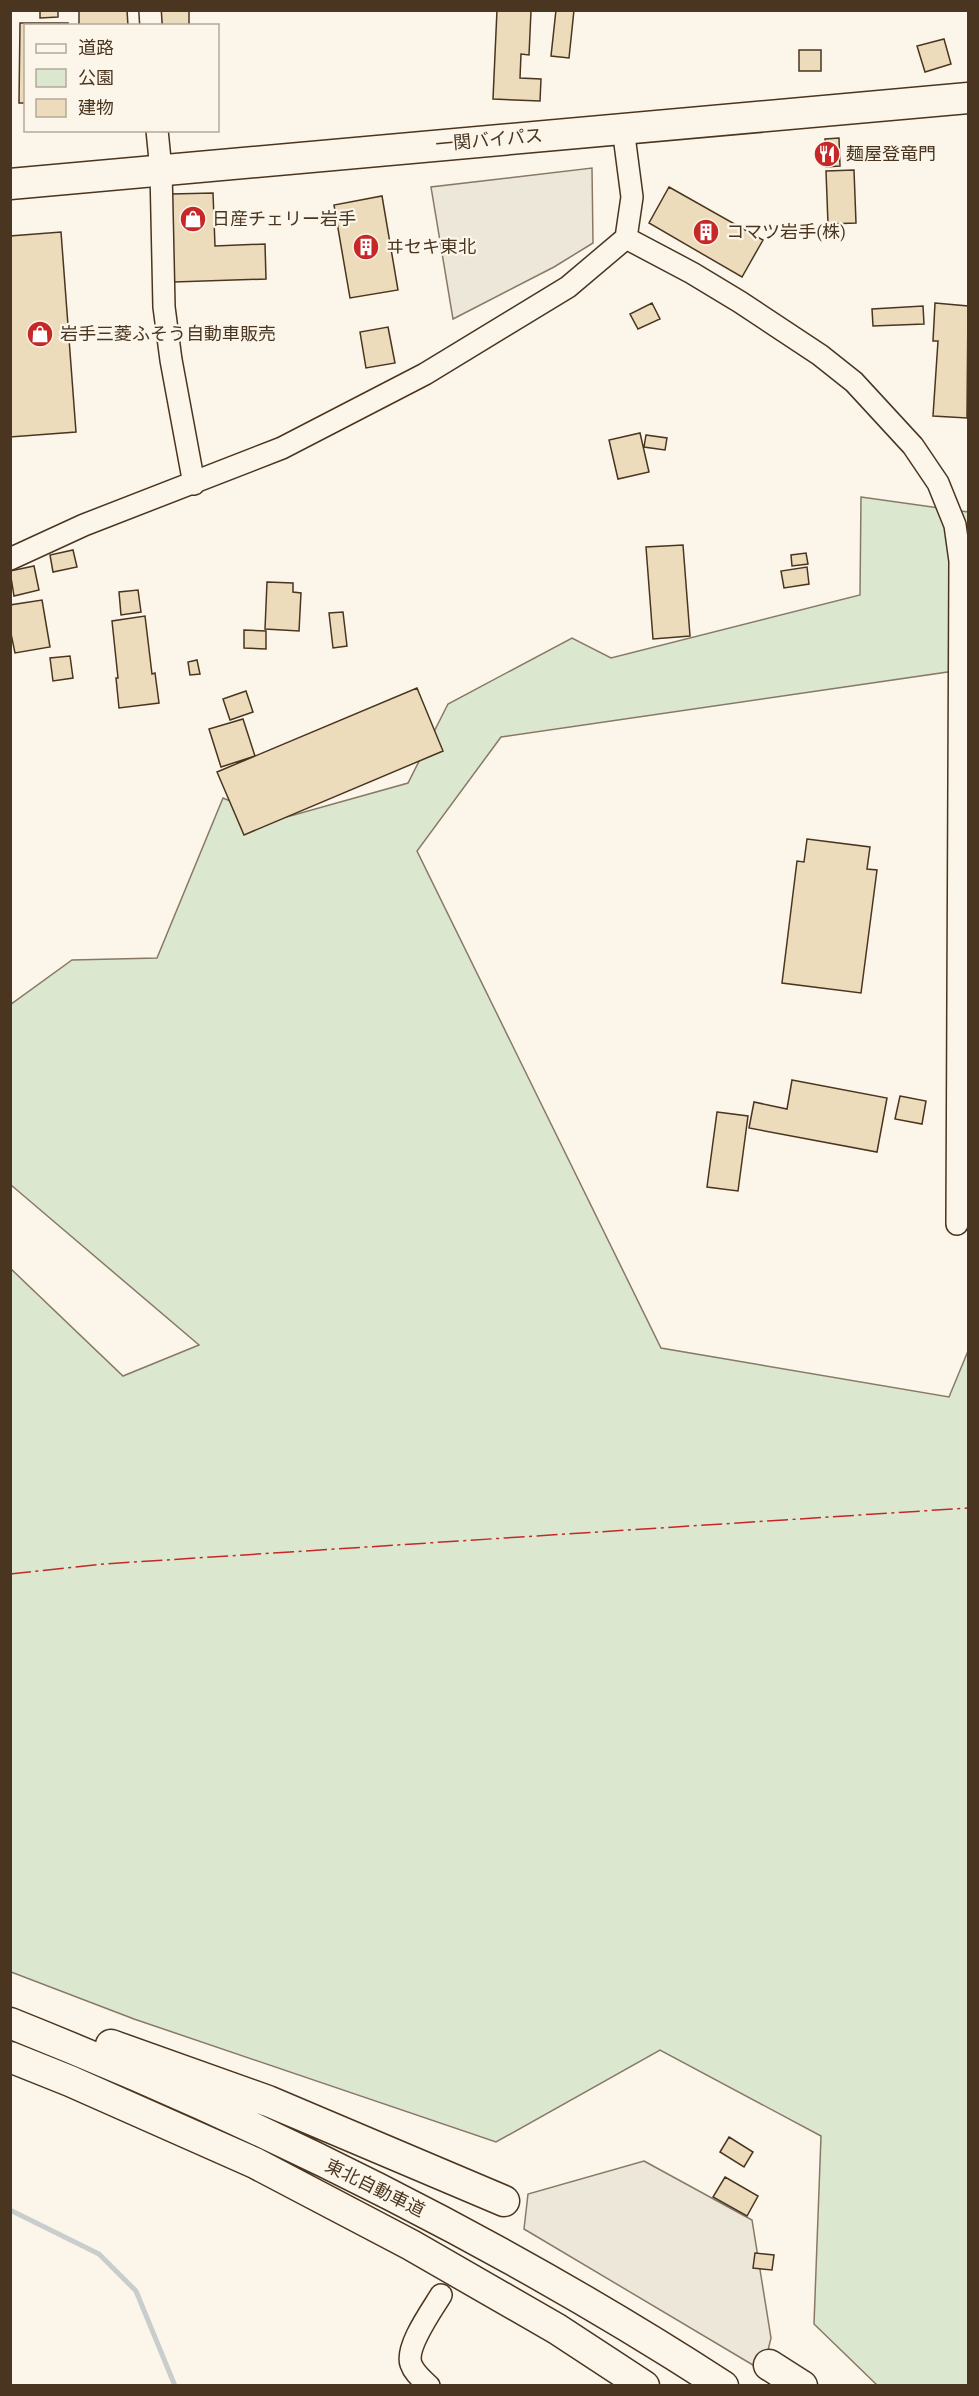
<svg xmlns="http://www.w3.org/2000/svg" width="979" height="2396" font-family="'Source Serif 4','Noto Sans JP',serif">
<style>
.green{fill:#dce7d0;stroke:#887966;stroke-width:1.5}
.parking{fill:#ede7d9;stroke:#887966;stroke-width:1.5}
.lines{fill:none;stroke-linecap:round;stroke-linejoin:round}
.stream{stroke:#c9cecd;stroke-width:5}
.building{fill:#ecdcbc;stroke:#4a3520;stroke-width:1.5}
.minor-casing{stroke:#4a3520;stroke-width:24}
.highway-casing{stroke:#4a3520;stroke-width:33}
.minor{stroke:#fbf6e9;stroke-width:21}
.highway{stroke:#fbf6e9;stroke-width:30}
.power{stroke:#c62828;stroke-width:1.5;stroke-dasharray:21 4.5 3 4.5;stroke-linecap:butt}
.labels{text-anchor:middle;stroke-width:4.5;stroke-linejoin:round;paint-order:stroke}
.street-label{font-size:18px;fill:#4a3520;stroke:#fbf6e9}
.poi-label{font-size:18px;fill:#4a3520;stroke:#fbf6e9;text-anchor:start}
</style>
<rect width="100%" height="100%" fill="#fbf6e9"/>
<path class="green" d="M861,497L968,512V669L501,737L417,851L661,1348L949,1397L968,1351V2385H877L814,2324L821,2136L660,2050L496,2142L134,2019L11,1972L10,1268L123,1376L199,1345L11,1185L10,1005L72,960L157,958L223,798L276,820L408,783L448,704L572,638L611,658L860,595Z"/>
<path class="parking" d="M592,168L593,243L554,267L453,319L431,187Z
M644,2161L752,2220L771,2338L763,2371L524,2229L528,2194Z"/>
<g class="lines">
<path class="stream" d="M10,2210L99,2254L136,2291L175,2386"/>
</g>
<path class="building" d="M40,10H58V17L40,18Z
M79,10H127L128,26H79Z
M156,10H189V26H157Z
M497,10L531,11L529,55L521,54L520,78L541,79L540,101L493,99Z
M556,10H574L569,58L551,56Z
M20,23H68V26H26V103H19Z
M944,39L951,64L925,72L917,46Z
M799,50H821V71H799Z
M839,138L840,166L826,167L825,139Z
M854,170L856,223L828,224L826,171Z
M669,187L763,240L742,277L649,223Z
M213,193L215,246L265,244L266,279L174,282L171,194Z
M382,196L398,290L350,298L334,205Z
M61,232L76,432L10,437V236Z
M652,303L660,319L638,329L630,314Z
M935,303L968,306L967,418L933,416L938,341H933Z
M923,306L924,324L873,326L872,309Z
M388,327L395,363L366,368L360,332Z
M640,433L649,472L618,479L609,440Z
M646,435L667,438L665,450L644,447Z
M683,545L690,636L653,639L646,547Z
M73,550L77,567L53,572L50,555Z
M806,553L808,564L792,566L791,555Z
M34,566L39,590L14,596L10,571Z
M807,567L809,584L784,588L781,571Z
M267,582L293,583V592L301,593L299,631L265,629Z
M138,590L141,612L121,615L119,592Z
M42,600L50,647L15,653L10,629V605Z
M343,612L347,646L333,648L329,613Z
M145,616L152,674L155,673L159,703L119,708L116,678H118L112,621Z
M244,630L266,631V649L244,648Z
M70,656L73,678L53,681L50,658Z
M197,660L200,674L190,675L188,662Z
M417,688L443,751L244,835L217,772Z
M246,691L253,712L230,720L223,699Z
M243,719L255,756L221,767L209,729Z
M807,839L870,847L867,869L877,870L861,993L782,983L797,861L804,862Z
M792,1080L887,1098L877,1152L749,1128L754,1102L787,1109Z
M900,1096L926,1101L922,1124L895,1119Z
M717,1112L748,1116L738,1191L707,1187Z
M729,2137L753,2152L744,2167L720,2152Z
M725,2177L758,2196L747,2216L713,2197Z
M755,2253L774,2255L772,2270L753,2268Z"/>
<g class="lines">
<defs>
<path id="minor" d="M150,10L151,26
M157,130L161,170L164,307L171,360L194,484
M626,238L692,273L740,302L820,355L854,382L913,446L938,483L955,525L960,561L957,1224
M10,559L84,525L282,448L425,374L568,287L626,238L632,197L623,128
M429,2386C422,2379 414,2373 411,2364C405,2347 432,2310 441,2295"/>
<path id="highway" d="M10,184L968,98
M10,2023C258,2122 499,2241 723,2386
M111,2045L268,2101L504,2201
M10,2057L70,2081L255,2163L411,2245L557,2329L644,2386
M769,2365L802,2386"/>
</defs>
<use href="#minor" class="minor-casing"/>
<use href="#highway" class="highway-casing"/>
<use href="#minor" class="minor"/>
<use href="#highway" class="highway"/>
<path class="power" d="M10,1574L104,1564L968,1508"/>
</g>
<defs>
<symbol id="restaurant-disc" viewBox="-11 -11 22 22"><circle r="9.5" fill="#c62828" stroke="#fbf6e9"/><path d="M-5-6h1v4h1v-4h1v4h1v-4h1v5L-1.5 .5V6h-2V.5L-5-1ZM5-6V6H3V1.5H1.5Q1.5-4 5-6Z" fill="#fff"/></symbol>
<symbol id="shop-disc" viewBox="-11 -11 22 22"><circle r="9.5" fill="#c62828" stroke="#fbf6e9"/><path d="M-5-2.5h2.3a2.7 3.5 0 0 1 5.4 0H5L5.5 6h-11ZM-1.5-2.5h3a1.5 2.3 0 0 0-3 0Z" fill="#fff"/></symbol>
<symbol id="building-disc" viewBox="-11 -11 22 22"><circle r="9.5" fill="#c62828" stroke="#fbf6e9"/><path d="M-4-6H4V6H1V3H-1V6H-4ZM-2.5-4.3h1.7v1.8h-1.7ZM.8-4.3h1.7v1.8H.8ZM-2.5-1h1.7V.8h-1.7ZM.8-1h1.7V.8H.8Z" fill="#fff"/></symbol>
</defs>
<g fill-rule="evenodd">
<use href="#restaurant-disc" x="812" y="139" width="30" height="30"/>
<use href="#shop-disc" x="178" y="204" width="30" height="30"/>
<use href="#building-disc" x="691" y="217" width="30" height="30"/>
<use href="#building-disc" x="351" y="232" width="30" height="30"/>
<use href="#shop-disc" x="25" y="319" width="30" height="30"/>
</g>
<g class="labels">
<g class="street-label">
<text transform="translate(489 140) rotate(-5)" y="6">一関バイパス</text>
<text transform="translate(375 2188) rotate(26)" y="6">東北自動車道</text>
</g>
<g class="poi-label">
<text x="846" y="160">麺屋登竜門</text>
<text x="212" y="225">日産チェリー岩手</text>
<text x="726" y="238">コマツ岩手(株)</text>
<text x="386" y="253">ヰセキ東北</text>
<text x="60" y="340">岩手三菱ふそう自動車販売</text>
</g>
</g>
<rect width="979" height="2396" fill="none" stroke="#4a3520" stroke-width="24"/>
<rect x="24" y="24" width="195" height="108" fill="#fbf6e9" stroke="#b4a999" stroke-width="1.5"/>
<rect x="36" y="44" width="30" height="9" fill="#fbf6e9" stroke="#b4a999" stroke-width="1.5"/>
<text x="78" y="54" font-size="18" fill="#4a3520">道路</text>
<rect x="36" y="69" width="30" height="18" fill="#dce7d0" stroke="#b4a999" stroke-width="1.5"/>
<text x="78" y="84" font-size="18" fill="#4a3520">公園</text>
<rect x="36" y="99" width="30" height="18" fill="#ecdcbc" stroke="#b4a999" stroke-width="1.5"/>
<text x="78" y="114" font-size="18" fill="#4a3520">建物</text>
</svg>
